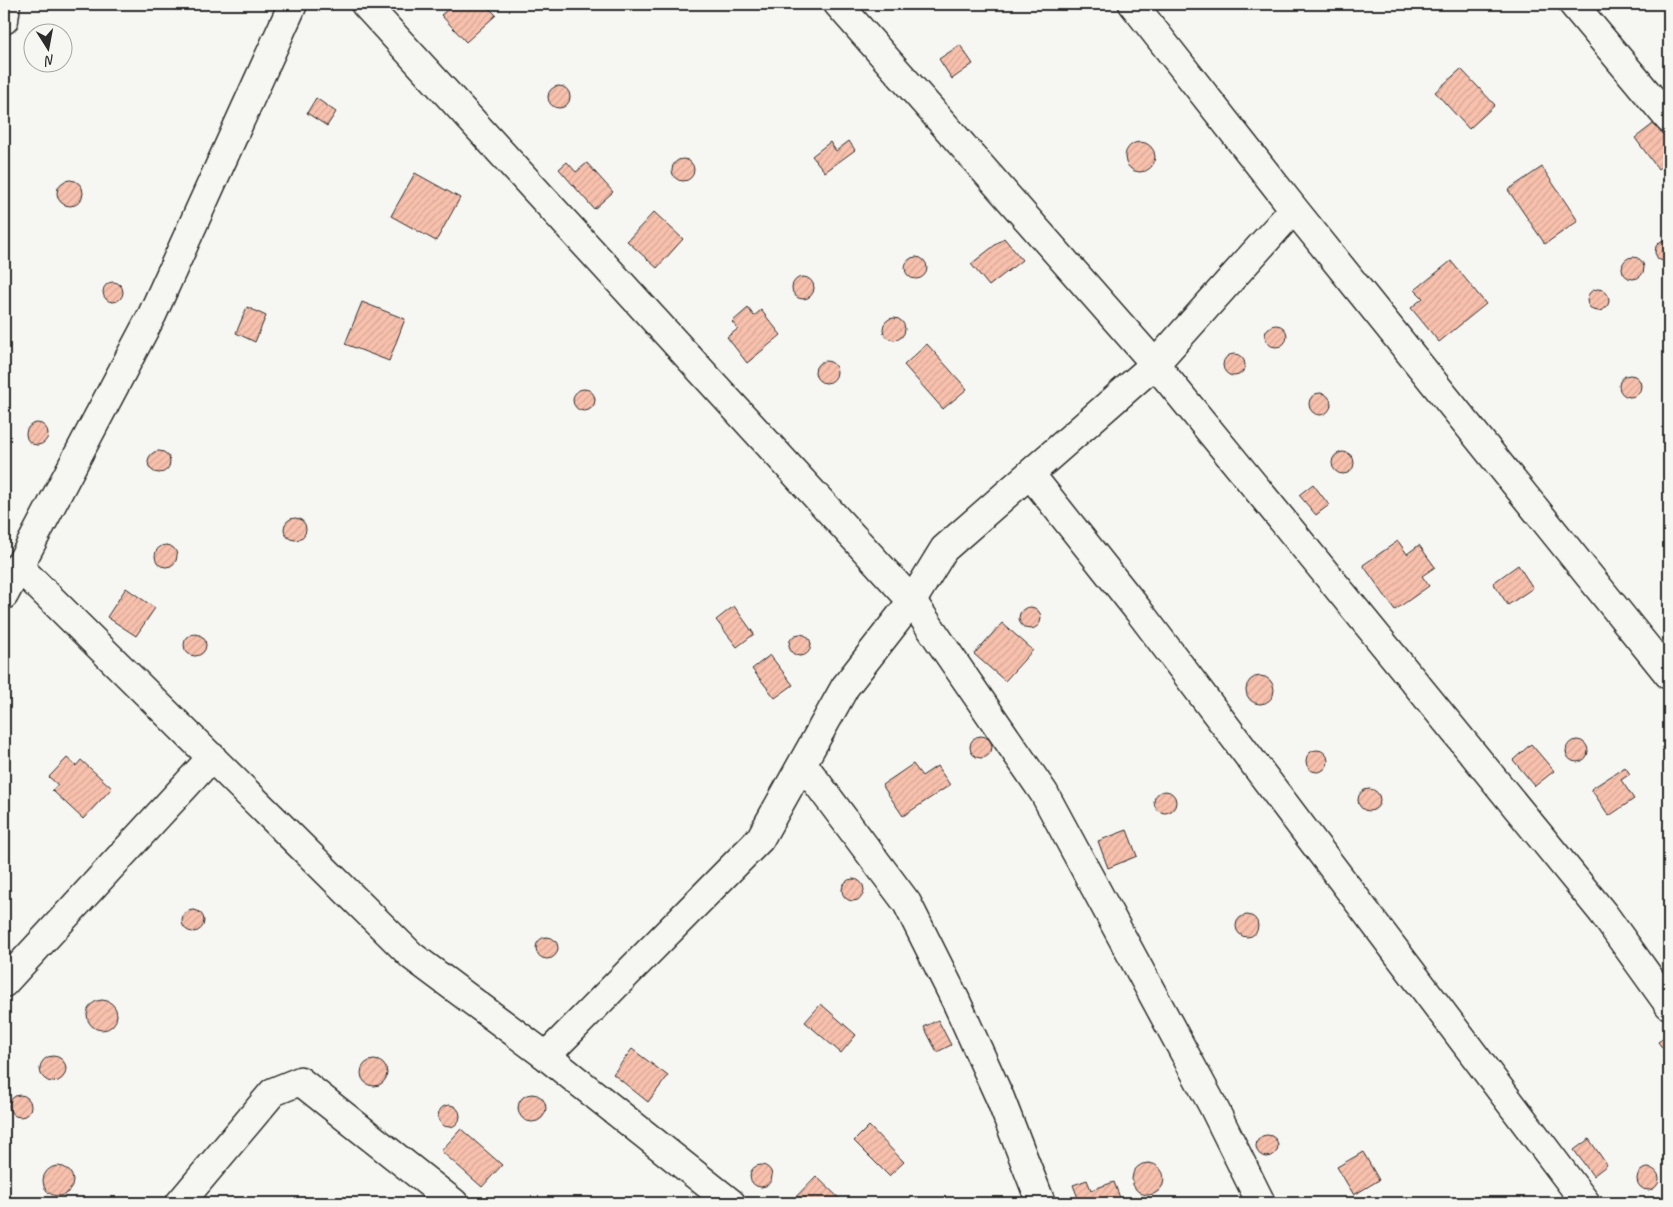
<svg xmlns="http://www.w3.org/2000/svg" width="1673" height="1207" font-family="Caveat,sans-serif">
<style>
.building{fill:url(#building-hatch);stroke:#2b2b2b}
.lines{fill:none;stroke-linecap:round;stroke-linejoin:round}
.minor-casing{stroke:#2b2b2b;stroke-width:31}
.minor{stroke:#f6f6f2;stroke-width:28}
</style>
<defs>
<pattern id="building-hatch" width="6" height="6" patternUnits="userSpaceOnUse" patternTransform="scale(1.25)"><rect width="6" height="6" fill="#f8c1ad"/><path d="M-1 1l2-2M0 6l6-6M5 7l2-2" fill="none" stroke="#d5a695"/></pattern>
</defs>
<rect width="100%" height="100%" fill="#f6f6f2"/>
<filter id="ink" filterUnits="userSpaceOnUse"><feTurbulence type="fractalNoise" baseFrequency=".02" numOctaves="2"/><feDisplacementMap in="SourceGraphic" scale="10" xChannelSelector="R" yChannelSelector="G"/><feConvolveMatrix kernelMatrix="1 2 1 2 8 2 1 2 1" color-interpolation-filters="sRGB"/></filter>
<g filter="url(#ink)">
<path class="building" d="M454,4H485L496,15L466,42L441,15Z
M960,45L973,64L952,79L939,59Z
M1461,69L1495,105L1469,129L1435,92Z
M548 97a11 11 0 1 1 22 0a11 11 0 1 1-22 0Z
M316,98L336,112L327,126L307,113Z
M1657,121L1669,137V160L1658,169L1635,138Z
M849,141L855,150L825,172L812,156L830,142L836,151Z
M1125 157a15 15 0 1 1 30 0a15 15 0 1 1-30 0Z
M672 170a11 11 0 1 1 22 0a11 11 0 1 1-22 0Z
M567,162L576,172L587,163L613,192L594,209L559,169Z
M1542,167L1578,221L1545,244L1508,190Z
M415,173L460,198L436,241L391,216Z
M57 193a13 13 0 1 1 26 0a13 13 0 1 1-26 0Z
M654,212L683,239L657,268L627,241Z
M1004,238L1022,260L989,286L971,264Z
M1668,240L1669,262H1665L1658,259L1655,253L1656,246L1661,241Z
M1622 268a11 11 0 1 1 22 0a11 11 0 1 1-22 0Z
M905 268a11 11 0 1 1 22 0a11 11 0 1 1-22 0Z
M1451,261L1486,304L1439,342L1411,308L1423,298L1415,290Z
M792 288a11 11 0 1 1 22 0a11 11 0 1 1-22 0Z
M103 292a10 10 0 1 1 20 0a10 10 0 1 1-20 0Z
M1587 300a11 11 0 1 1 22 0a11 11 0 1 1-22 0Z
M362,302L405,319L389,361L345,344Z
M247,307L266,316L255,342L236,333Z
M748,308L754,316L761,310L781,335L747,363L727,337L738,329L732,322Z
M883 329a11 11 0 1 1 22 0a11 11 0 1 1-22 0Z
M1265 336a11 11 0 1 1 22 0a11 11 0 1 1-22 0Z
M927,344L967,389L943,409L904,365Z
M1223 365a11 11 0 1 1 22 0a11 11 0 1 1-22 0Z
M815 372a11 11 0 1 1 22 0a11 11 0 1 1-22 0Z
M1619 386a11 11 0 1 1 22 0a11 11 0 1 1-22 0Z
M573 400a11 11 0 1 1 22 0a11 11 0 1 1-22 0Z
M1309 404a11 11 0 1 1 22 0a11 11 0 1 1-22 0Z
M26 434a11 11 0 1 1 22 0a11 11 0 1 1-22 0Z
M148 462a11 11 0 1 1 22 0a11 11 0 1 1-22 0Z
M1332 463a11 11 0 1 1 22 0a11 11 0 1 1-22 0Z
M1313,484L1329,505L1316,515L1299,495Z
M284 529a11 11 0 1 1 22 0a11 11 0 1 1-22 0Z
M1398,541L1407,554L1419,545L1435,567L1422,576L1429,586L1395,610L1363,565Z
M155 556a11 11 0 1 1 22 0a11 11 0 1 1-22 0Z
M1518,565L1533,588L1508,605L1493,583Z
M126,588L155,608L136,636L107,617Z
M734,606L754,634L737,647L716,620Z
M1019 618a11 11 0 1 1 22 0a11 11 0 1 1-22 0Z
M1002,623L1033,650L1005,681L974,654Z
M184 645a11 11 0 1 1 22 0a11 11 0 1 1-22 0Z
M789 645a11 11 0 1 1 22 0a11 11 0 1 1-22 0Z
M770,655L793,685L775,698L752,669Z
M1246 690a14 14 0 1 1 28 0a14 14 0 1 1-28 0Z
M970 747a11 11 0 1 1 22 0a11 11 0 1 1-22 0Z
M1566 751a11 11 0 1 1 22 0a11 11 0 1 1-22 0Z
M1531,744L1554,771L1535,786L1513,760Z
M1306 761a11 11 0 1 1 22 0a11 11 0 1 1-22 0Z
M67,758L76,766L81,760L112,788L83,819L52,790L58,785L49,777Z
M913,764L922,776L937,766L950,785L903,816L882,785Z
M1625,767L1630,774L1621,780L1634,799L1609,816L1591,789Z
M1358 800a11 11 0 1 1 22 0a11 11 0 1 1-22 0Z
M1154 802a11 11 0 1 1 22 0a11 11 0 1 1-22 0Z
M1127,830L1137,856L1108,868L1098,841Z
M842 890a11 11 0 1 1 22 0a11 11 0 1 1-22 0Z
M182 921a11 11 0 1 1 22 0a11 11 0 1 1-22 0Z
M1236 926a11 11 0 1 1 22 0a11 11 0 1 1-22 0Z
M536 948a11 11 0 1 1 22 0a11 11 0 1 1-22 0Z
M87 1015a15 15 0 1 1 30 0a15 15 0 1 1-30 0Z
M821,1004L856,1035L841,1053L805,1022Z
M938,1020L951,1045L937,1052L924,1027Z
M1669,1034V1057L1658,1042Z
M632,1049L668,1076L648,1102L613,1074Z
M40 1069a13 13 0 1 1 26 0a13 13 0 1 1-26 0Z
M361 1073a13 13 0 1 1 26 0a13 13 0 1 1-26 0Z
M518 1108a14 14 0 1 1 28 0a14 14 0 1 1-28 0Z
M9 1106a11 11 0 1 1 22 0a11 11 0 1 1-22 0Z
M438 1116a11 11 0 1 1 22 0a11 11 0 1 1-22 0Z
M869,1126L904,1162L889,1176L854,1141Z
M461,1129L502,1165L482,1187L441,1151Z
M1256 1146a11 11 0 1 1 22 0a11 11 0 1 1-22 0Z
M1589,1139L1607,1165L1593,1176L1574,1150Z
M1363,1152L1379,1180L1354,1195L1337,1167Z
M1132 1179a16 16 0 1 1 32 0a16 16 0 1 1-32 0Z
M750 1176a11 11 0 1 1 22 0a11 11 0 1 1-22 0Z
M43 1181a15 15 0 1 1 30 0a15 15 0 1 1-30 0Z
M1637 1179a11 11 0 1 1 22 0a11 11 0 1 1-22 0Z
M816,1176L843,1202L841,1203H790Z
M1087,1180L1091,1190L1114,1182L1122,1203H1080L1073,1185Z"/>
<g class="lines">
<defs>
<path id="minor" d="M365,4L912,601L1044,793L1213,1106L1261,1203
M838,4L1155,364L1603,913L1669,1005
M1133,4L1294,209L1669,675
M1573,4L1669,119
M4,20L6,4
M1030,474L1138,610L1586,1203
M18,566L412,956L546,1056L731,1203
M4,595L152,315L293,4
M803,764L907,903L956,1001L1000,1098L1041,1203
M4,983L212,757
M546,1056L760,839L845,687L912,601L944,549L1155,364L1294,209
M180,1203L273,1092L300,1081L454,1203"/>
</defs>
<use href="#minor" class="minor-casing"/>
<use href="#minor" class="minor"/>
</g>
</g>
<rect width="1673" height="1207" fill="none" stroke="#f6f6f2" stroke-width="20"/>
<rect x="10" y="10" width="1653" height="1187" fill="none" stroke="#2b2b2b" stroke-width="2" filter="url(#ink)"/>
<g transform="translate(48 48) rotate(169)"><circle r="24" fill="#f6f6f2" stroke="#a5a5a2"/>
<path d="M0-4L9 19L0 12L-9 19Z" fill="#2b2b2b"/>
<text y="-8" font-size="14" font-weight="bold" text-anchor="middle" fill="#2b2b2b">N</text>
</g>
</svg>
